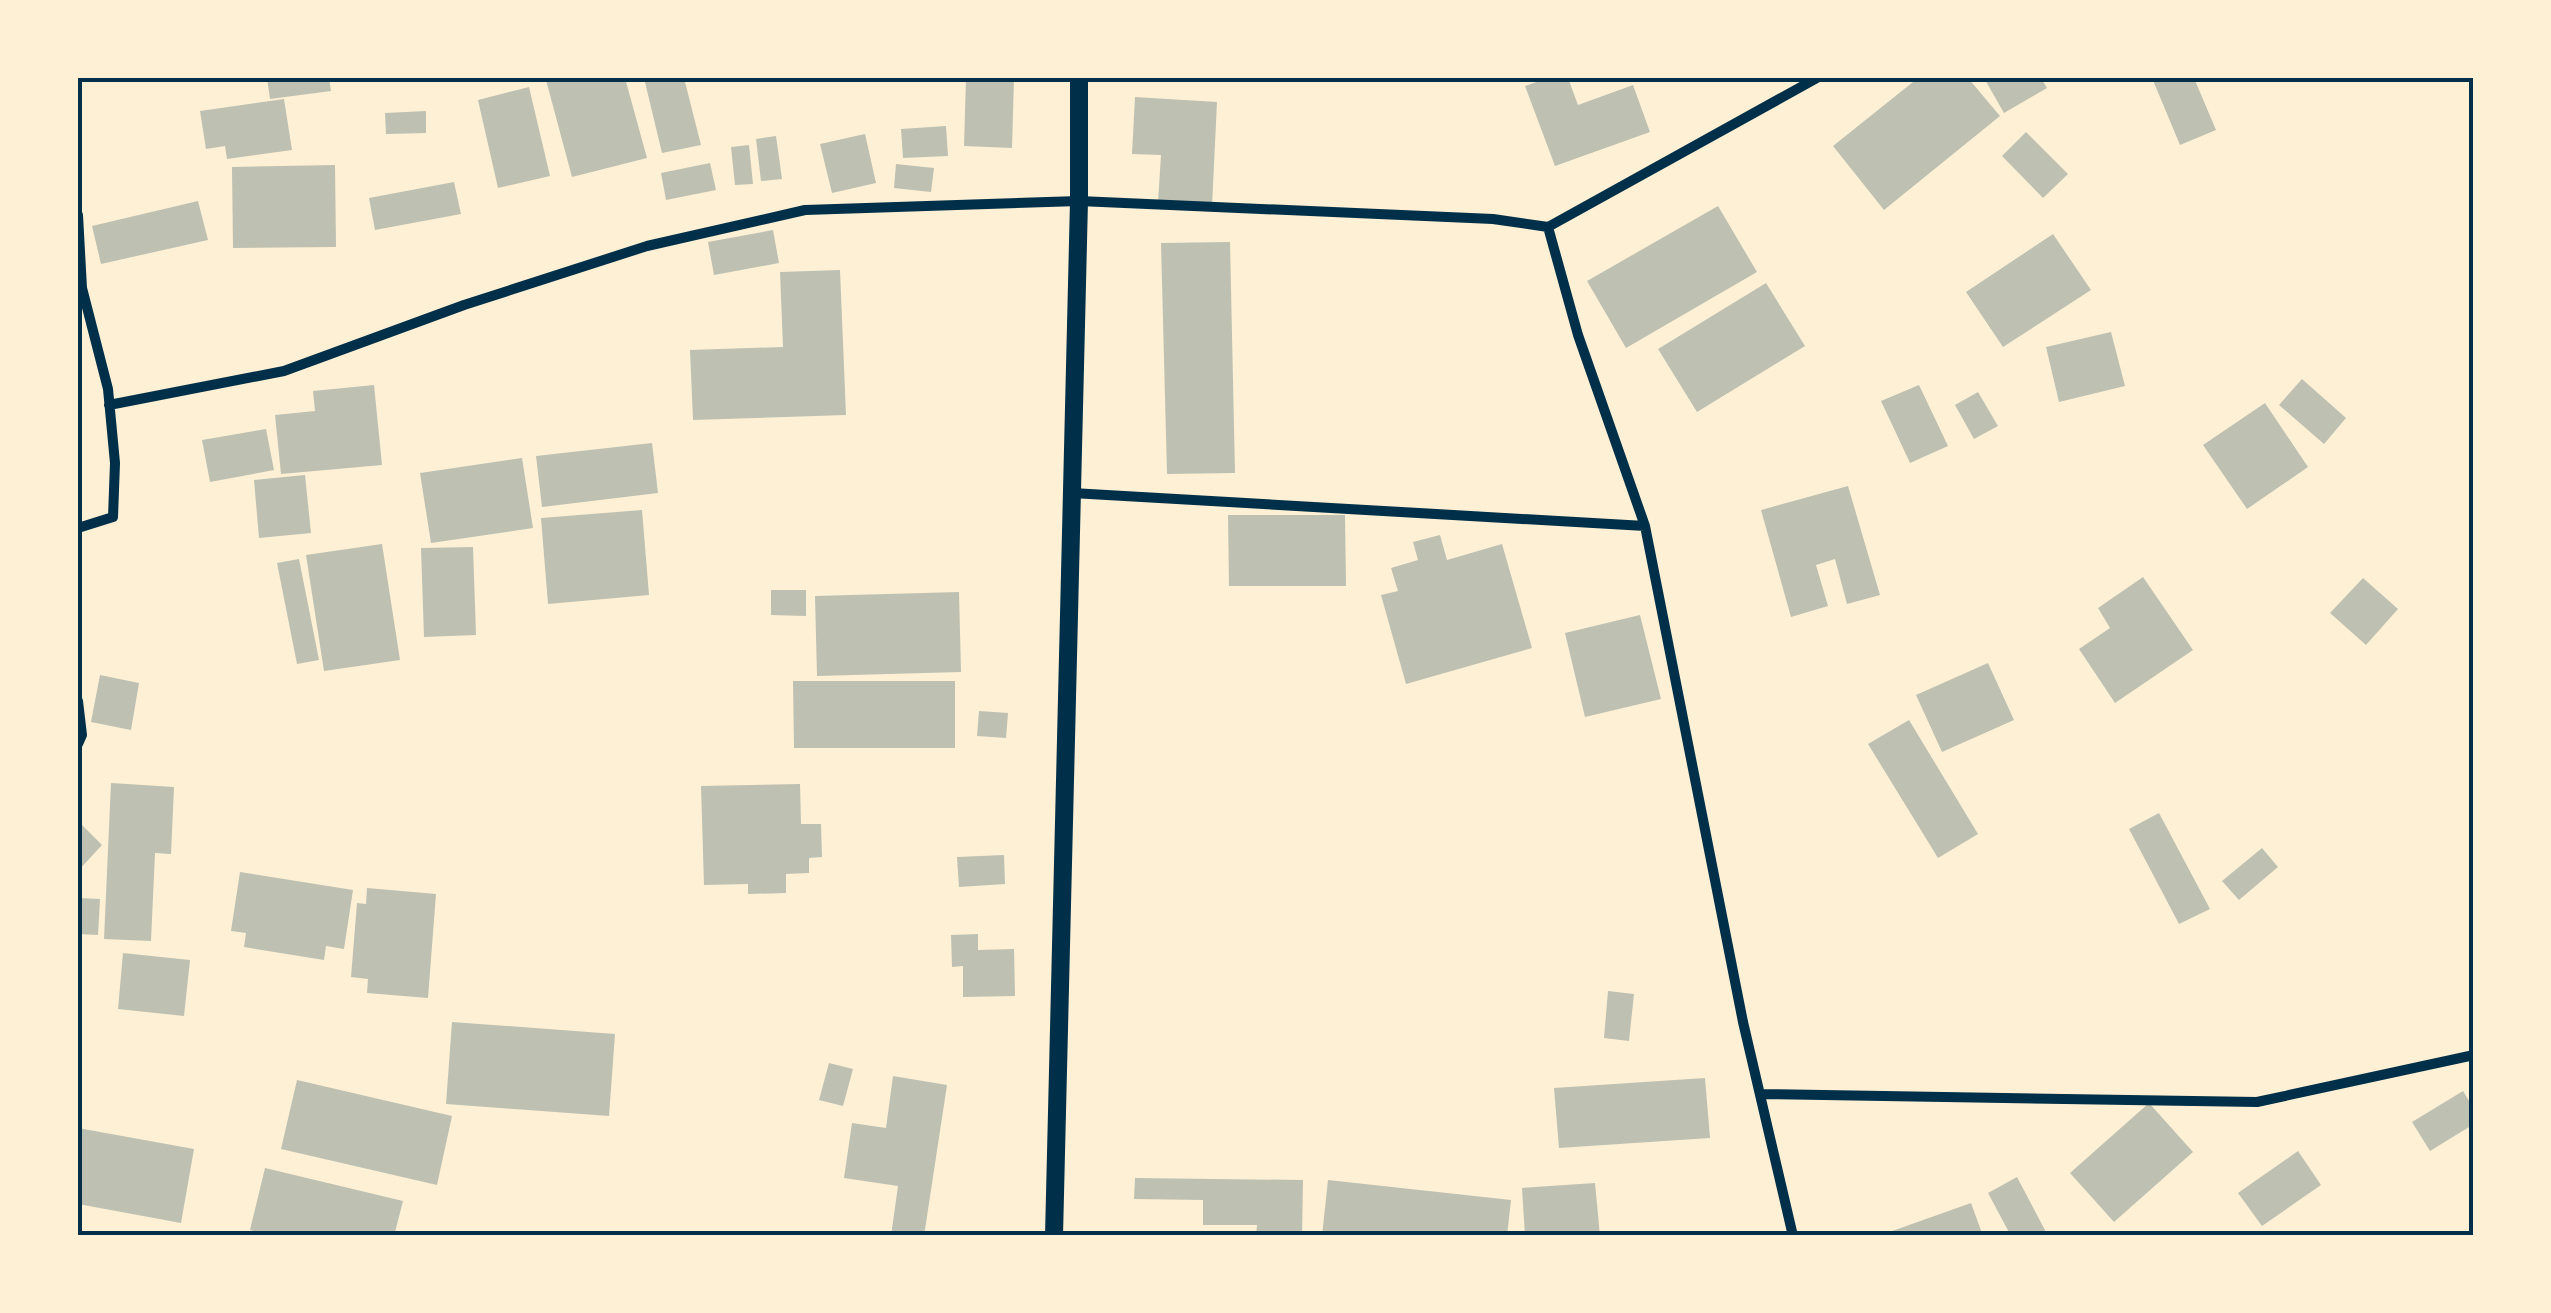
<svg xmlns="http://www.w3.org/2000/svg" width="2551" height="1313" font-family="'DM Sans',sans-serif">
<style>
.building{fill:#bec0b2}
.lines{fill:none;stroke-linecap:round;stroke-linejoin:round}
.minor{stroke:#003049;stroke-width:10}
.tertiary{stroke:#003049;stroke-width:18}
.neatline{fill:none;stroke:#003049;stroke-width:4}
</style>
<rect width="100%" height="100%" fill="#fdf0d5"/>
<path class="building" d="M267,78H329L331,91L270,99Z
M554,78H625L647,158L572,177L546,80Z
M644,78H684L701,145L662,153Z
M966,78H1014L1012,148L964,146Z
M1548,78H1568L1578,105L1633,85L1650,132L1555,166L1525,86Z
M1918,78H1968L2000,116L1884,210L1833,146Z
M1984,78H2041L2047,88L2004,113Z
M2152,78H2194L2216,130L2180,145Z
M529,87L550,176L498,188L478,100Z
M1135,97L1217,102L1212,206L1158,203L1161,155L1132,154Z
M284,99L292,150L227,159L225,146L206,149L200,111Z
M426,111V133L386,134L385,113Z
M946,126L948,156L903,158L901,129Z
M2026,132L2068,174L2043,198L2002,156Z
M865,134L876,183L832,193L820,144Z
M776,136L782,179L761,181L756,139Z
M749,145L753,184L735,185L731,147Z
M710,163L716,190L666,200L661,173Z
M896,164L934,168L931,192L894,188Z
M335,165L336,247L233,248L232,167Z
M454,182L461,214L375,230L369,198Z
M198,201L208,240L101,264L92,226Z
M1718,206L1757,272L1626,348L1587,281Z
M773,230L779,263L714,275L708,242Z
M2053,234L2091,290L2003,347L1966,292Z
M1230,242L1235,473L1167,474L1161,243Z
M840,270L846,415L693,420L690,350L783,347L780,272Z
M1766,283L1805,346L1697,412L1658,349Z
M2111,332L2125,386L2059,402L2046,347Z
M2302,379L2346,418L2324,444L2279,405Z
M374,385L382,465L281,474L275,415L315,411L313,391Z
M1919,385L1948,446L1910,463L1881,401Z
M1978,392L1998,426L1974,439L1955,405Z
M2265,403L2308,467L2247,509L2203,445Z
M266,429L274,470L210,482L202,440Z
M652,443L658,493L542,507L536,456Z
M522,458L533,528L431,543L420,473Z
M305,475L311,533L259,538L254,480Z
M1848,486L1880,595L1847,604L1835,559L1816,565L1828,606L1791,617L1761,510Z
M642,510L649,595L548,604L541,518Z
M1228,515H1345L1346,586H1229Z
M1440,535L1447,560L1502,544L1532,648L1406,684L1381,595L1398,591L1391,568L1418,560L1413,542Z
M382,544L400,660L324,671L306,555Z
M473,547L476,635L424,637L421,548Z
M299,559L319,660L297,664L277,563Z
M2143,577L2193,650L2115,703L2079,649L2110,628L2098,608Z
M2363,578L2398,609L2366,645L2330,613Z
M771,590H806V616L771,615Z
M959,592L961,672L817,676L815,596Z
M1640,615L1661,699L1585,717L1565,633Z
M1988,663L2014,720L1942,752L1916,695Z
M100,675L139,683L131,730L91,722Z
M793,681H955V748H794Z
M979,711L1008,713L1006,738L977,736Z
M1909,720L1978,834L1938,858L1868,744Z
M111,783L174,787L171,854L155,853L151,941L104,939Z
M800,784L801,824H821L822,857L809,858V873L786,874V893L748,894V884L704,885L701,786Z
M2159,813L2210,909L2179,924L2129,829Z
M78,821L102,845L78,871Z
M2262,848L2278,867L2239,900L2222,881Z
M1004,855L1005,884L959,887L957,857Z
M240,872L353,890L344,949L326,946L324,960L244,947L246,933L231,931Z
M367,888L436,894L428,998L367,993L368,979L351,977L357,903L366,904Z
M78,898L100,899L98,935L78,934Z
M978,934V950L1014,949L1015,996L963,997V966L952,967L951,935Z
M123,953L190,960L184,1016L118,1009Z
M1608,991L1634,994L1629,1041L1604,1038Z
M452,1022L615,1034L609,1116L446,1104Z
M829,1063L853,1069L843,1106L819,1100Z
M893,1076L947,1085L924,1236H891L898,1186L844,1178L852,1123L886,1128Z
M1705,1078L1710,1138L1559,1148L1554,1088Z
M297,1080L452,1116L437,1185L281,1149Z
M2463,1091L2474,1109V1124L2430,1151L2412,1122Z
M2149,1103L2193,1152L2114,1222L2070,1173Z
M78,1128L194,1149L181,1223L78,1204Z
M2298,1151L2321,1185L2262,1226L2238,1193Z
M265,1168L403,1201L394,1236H271L250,1230Z
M2017,1177L2047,1234L2044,1236H2011L1988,1193Z
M1135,1178L1303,1180L1302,1236H1256L1257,1225H1203V1200L1134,1199Z
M1328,1180L1511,1200L1507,1236H1322Z
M1595,1183L1600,1236H1525L1522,1188Z
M1971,1203L1983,1236H1881V1235Z"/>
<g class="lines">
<path class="minor" d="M78,215L82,288L108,389L115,463L113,517L78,528
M1548,227L1578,335L1645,526L1743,1022L1793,1236
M109,405L284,371L464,305L647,246L805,210L1079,201L1493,219L1548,227L1817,78
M1072,493L1645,526
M78,701L82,735L78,744
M1760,1094L2257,1102L2474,1055"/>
<path class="tertiary" d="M1054,1236L1079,201V78"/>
</g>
<rect width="2551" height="1313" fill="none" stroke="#fdf0d5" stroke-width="160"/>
<rect x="80" y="80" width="2391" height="1153" class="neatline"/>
</svg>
